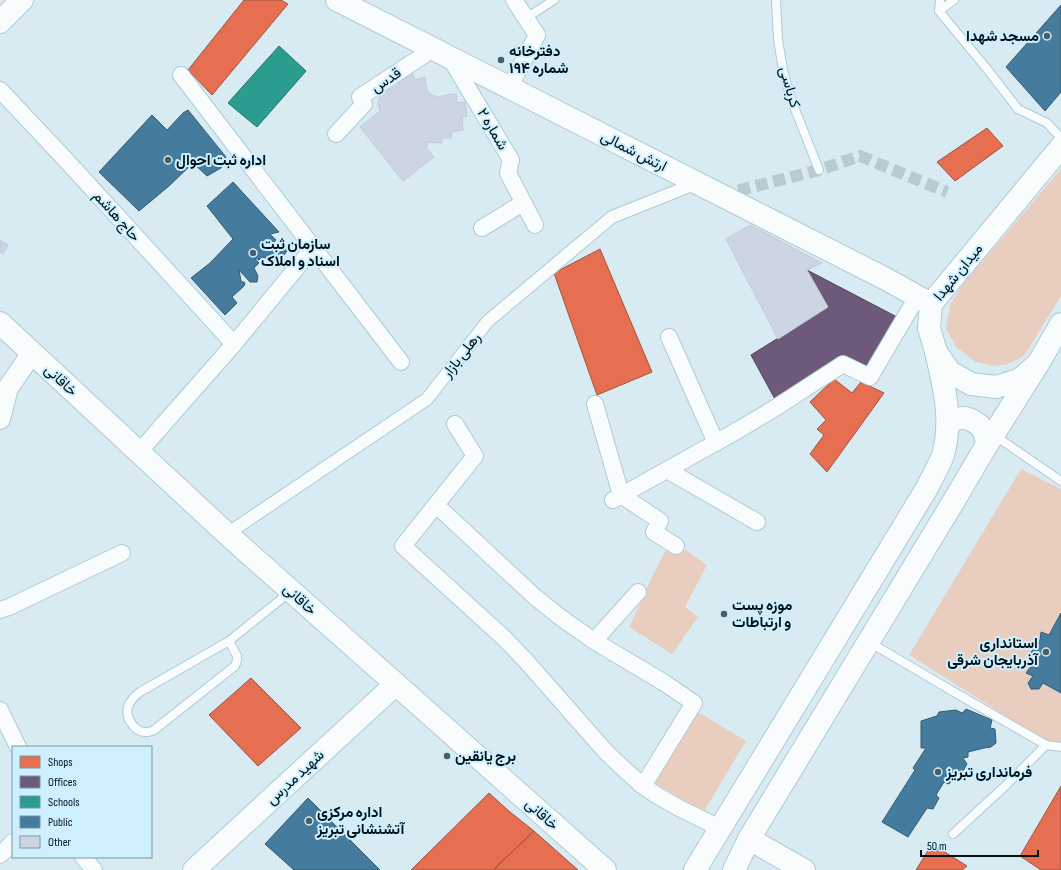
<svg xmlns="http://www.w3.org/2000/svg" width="1061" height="870" font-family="'Sofia Sans Condensed',Vazirmatn,sans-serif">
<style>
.green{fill:#e9cec0}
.shops{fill:#e76f51;stroke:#a25340}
.offices{fill:#6d597a;stroke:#4d445d}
.schools{fill:#2a9d8f;stroke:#1e736c}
.public{fill:#457b9d;stroke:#315c75}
.building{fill:#cdd5e3;stroke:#c2cadb}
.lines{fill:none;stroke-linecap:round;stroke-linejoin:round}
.pedestrian-tunnel{stroke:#b8cad2;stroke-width:12;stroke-dasharray:12 6;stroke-linecap:butt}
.service-casing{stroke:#afcad5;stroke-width:10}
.pedestrian-casing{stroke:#afcad5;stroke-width:14}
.minor-casing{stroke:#afcad5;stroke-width:18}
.tertiary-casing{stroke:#afcad5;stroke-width:22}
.secondary-casing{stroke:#afcad5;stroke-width:24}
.primary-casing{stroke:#afcad5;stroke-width:24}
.service{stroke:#f9fcfd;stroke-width:8}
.pedestrian{stroke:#f9fcfd;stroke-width:12}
.minor{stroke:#f9fcfd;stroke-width:16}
.tertiary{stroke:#f9fcfd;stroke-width:20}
.secondary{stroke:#f9fcfd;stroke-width:22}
.primary{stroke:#f9fcfd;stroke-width:22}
.poi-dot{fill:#4c5e65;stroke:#cdeffe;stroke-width:1.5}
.labels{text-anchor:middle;stroke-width:4;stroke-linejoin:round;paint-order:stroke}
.poi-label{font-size:15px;font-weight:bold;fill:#011219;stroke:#cdeffe;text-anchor:start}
.street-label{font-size:15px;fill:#011219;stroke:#cdeffe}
</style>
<rect width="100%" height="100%" fill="#d8ebf3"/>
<path class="green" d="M1061,169V296L1024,356L1008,364L993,366L976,362L957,348L946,329L950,305L963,284Z
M1021,469L1061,489V751L909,655Z
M667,548L686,550L707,565L685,607L698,617L672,654L629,627L653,575Z
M685,704L746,741L703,813L641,774Z"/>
<path class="shops" d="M244,0H281L288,4L212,95L188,70Z
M987,128L1003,146L955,181L937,162Z
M600,249L652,372L597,395L554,273Z
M834,379L852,393L861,382L884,393L827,472L810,454L824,435L817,429L826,420L810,402Z
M251,678L301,728L258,766L209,715Z
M1061,786V870H1041L1020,856Z
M489,793L510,812L534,831L493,870H411Z
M534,831L578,870H493Z
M932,844L967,866L962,870H916Z"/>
<path class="offices" d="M807,270L897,317L869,368L845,357L776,401L751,355L828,307Z"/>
<path class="schools" d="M279,46L306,71L257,127L228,103Z"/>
<path class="public" d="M1061,5V92L1045,111L1006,67Z
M188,110L226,157L221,168L207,176L193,163L169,186L139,211L99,172L152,115L167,130L183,113Z
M233,182L279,232L270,234L276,240L272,244L277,246L282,241L289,248L279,262L274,266L266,258L262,257L259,260L253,257L259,263L254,268L258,276L257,282H250L239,270L241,281L245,283L244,286L232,297L237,303L225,315L191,278L210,263L233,239L207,206Z
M1061,613V693L1043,683L1039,689H1031L1028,683L1033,676L1026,673L1037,658L1029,654L1037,646L1040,640L1041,632L1049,635Z
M966,709L992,720L990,728L995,729L996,743L991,747L984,748L968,752V757L963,758L967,764L960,776L956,774L949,784L944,782L936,795L939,798L933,809L927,808L908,837L882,822L915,770L913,768L926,748H921V721L937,716L939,712L956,710L962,713Z
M308,798L380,870H294L265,844Z"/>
<path class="building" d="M412,72L415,80L425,77L427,91L432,95L438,97L452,94H456L457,103L465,102L467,116L462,117L463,130L452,132L451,138H442V143L429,142L426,147L434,157L403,181L360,127L380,111L378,103L380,94L399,85L397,78Z
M750,225L822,263L807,270L828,307L778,339L726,239Z
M0,240L8,245L3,254L0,252Z"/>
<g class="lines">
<path class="pedestrian-tunnel" d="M721,195L819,170L860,156L947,192"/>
<defs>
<path id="service" d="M776,0L778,39L783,70L791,99L819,170
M940,0L939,11L987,69L1018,109L1047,123L1061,138
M939,11L954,0
M526,18L554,0
M994,435L1061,481
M229,641L237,656V660L235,666L154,730C151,731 148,733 145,732C134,732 125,717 128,707C130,700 135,696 140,692L229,641L290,592
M869,642L954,692L1046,745L1061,747
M953,834L1003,788L1046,745"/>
<path id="pedestrian" d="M227,534L427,399L488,321L612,217L697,183"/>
<path id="minor" d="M450,58L511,160L508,173L535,225
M181,75L401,362
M509,88L537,35L514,0
M0,90L65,159L234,344
M336,134L364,104L360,97L433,49
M482,228L523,203
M669,337L716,443
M595,404L621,495L660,521L654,532L676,546
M455,424L475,456L403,546L504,638L526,661L606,752L625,770L643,786L658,796L681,809L720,828
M139,452L234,344L313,248
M667,470L757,522
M613,500L733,433L772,410L843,364L870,377L917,297
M436,505L535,597L560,617L594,641L663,682L694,703L643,786
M0,610L9,607L122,553
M594,641L638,592
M0,710L18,747
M0,855L13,842
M83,857L94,870"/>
<path id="tertiary" d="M0,419L8,388L32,353"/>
<path id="secondary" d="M749,839L804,870
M194,870L396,684"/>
<path id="primary" d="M337,0L886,279L931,304
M0,22L22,0
M1061,147L931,304L929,328L936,352L950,372L971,384L996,387L1019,380L1038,364L1061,324
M0,323L227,534L605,870
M948,425C950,423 953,420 956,419C969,415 984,425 986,438C987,441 986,445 985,448
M695,870L927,488C932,477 939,466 943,455C953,420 944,386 936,352
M734,870L749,839L952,504L985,448L1038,364"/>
</defs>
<use href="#service" class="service-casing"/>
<use href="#pedestrian" class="pedestrian-casing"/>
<use href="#minor" class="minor-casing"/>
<use href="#tertiary" class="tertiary-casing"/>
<use href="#secondary" class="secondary-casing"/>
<use href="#primary" class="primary-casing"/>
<use href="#service" class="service"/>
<use href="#pedestrian" class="pedestrian"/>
<use href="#minor" class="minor"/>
<use href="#tertiary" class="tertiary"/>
<use href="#secondary" class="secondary"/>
<use href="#primary" class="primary"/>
</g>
<g class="poi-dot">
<circle cx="1047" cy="36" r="4"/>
<circle cx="501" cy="60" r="4"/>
<circle cx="168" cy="160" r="4"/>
<circle cx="253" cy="253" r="4"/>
<circle cx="724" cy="614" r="4"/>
<circle cx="1046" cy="652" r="4"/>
<circle cx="447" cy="756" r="4"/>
<circle cx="938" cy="772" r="4"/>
<circle cx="309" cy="821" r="4"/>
</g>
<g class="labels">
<g class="poi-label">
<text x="1039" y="41" text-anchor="end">مسجد شهدا</text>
<text x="509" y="56">دفترخانه<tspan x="509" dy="17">شماره ۱۹۴</tspan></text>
<text x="176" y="165">اداره ثبت احوال</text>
<text x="261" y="249">سازمان ثبت<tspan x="261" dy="17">اسناد و املاک</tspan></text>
<text x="732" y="610">موزه پست<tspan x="732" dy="17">و ارتباطات</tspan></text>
<text x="1038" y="648" text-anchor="end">استانداری<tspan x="1038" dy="17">آذربایجان شرقی</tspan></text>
<text x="455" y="761">برج یانقین</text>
<text x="946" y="777">فرمانداری تبریز</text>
<text x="317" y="817">اداره مرکزی<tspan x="317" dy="17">آتشنشانی تبریز</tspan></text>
</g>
<g class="street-label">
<text transform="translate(386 80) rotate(-33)" y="5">قدس</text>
<text transform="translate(790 87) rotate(74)" y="5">کرباسی</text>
<text transform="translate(493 129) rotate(59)" y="5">شماره ۲</text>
<text transform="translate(634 151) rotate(27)" y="5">ارتش شمالی</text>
<text transform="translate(117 216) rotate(48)" y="5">حاج هاشم</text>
<text transform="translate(958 272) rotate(-51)" y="5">میدان شهدا</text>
<text transform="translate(461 355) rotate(-52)" y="5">رهلی بازار</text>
<text transform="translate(61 380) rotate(43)" y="5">خاقانی</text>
<text transform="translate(300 599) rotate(42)" y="5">خاقانی</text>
<text transform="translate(295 777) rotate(-43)" y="5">شهید مدرس</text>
<text transform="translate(542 814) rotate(42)" y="5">خاقانی</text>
</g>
</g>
<rect x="12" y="746" width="140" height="112" fill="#cdeffe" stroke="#7b97a2"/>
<rect x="20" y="756" width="20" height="12" fill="#e76f51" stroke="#7b97a2"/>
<text x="48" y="766" font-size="12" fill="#011219">Shops</text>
<rect x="20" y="776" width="20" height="12" fill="#6d597a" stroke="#7b97a2"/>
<text x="48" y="786" font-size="12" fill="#011219">Offices</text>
<rect x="20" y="796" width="20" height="12" fill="#2a9d8f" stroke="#7b97a2"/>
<text x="48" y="806" font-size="12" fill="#011219">Schools</text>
<rect x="20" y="816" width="20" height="12" fill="#457b9d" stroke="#7b97a2"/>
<text x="48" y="826" font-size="12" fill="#011219">Public</text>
<rect x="20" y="836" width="20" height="12" fill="#cdd5e3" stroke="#7b97a2"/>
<text x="48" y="846" font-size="12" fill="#011219">Other</text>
<path d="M921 850v6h117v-6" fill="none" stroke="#011219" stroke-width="2"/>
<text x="927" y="850" font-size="12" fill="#011219" stroke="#cdeffe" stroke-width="3" paint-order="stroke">50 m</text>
</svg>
